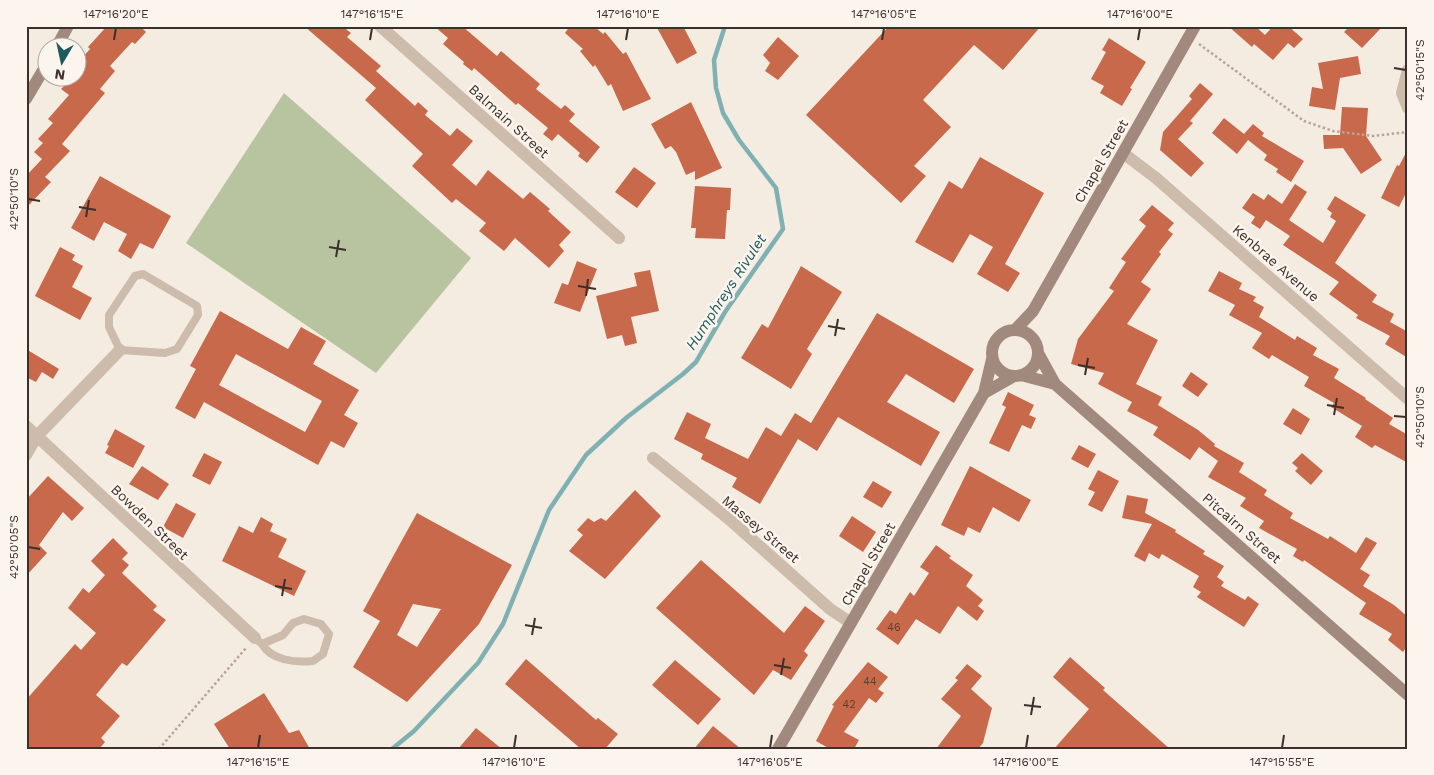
<svg xmlns="http://www.w3.org/2000/svg" width="1434" height="775" font-family="'Work Sans',sans-serif">
<style>
.green{fill:#b8c4a0}
.lines{fill:none;stroke-linecap:round;stroke-linejoin:round}
.stream{stroke:#7fb0b2;stroke-width:4.5}
.building{fill:#c8694b;fill-rule:evenodd}
.path{stroke:#b9a596;stroke-width:2.5;stroke-dasharray:2.5 2.5;stroke-linecap:butt}
.lane{stroke:#cdbbac;stroke-width:8}
.street{stroke:#cdbbac;stroke-width:12}
.secondary{stroke:#a18a7d;stroke-width:12}
.ticks{fill:none;stroke:#3b302b;stroke-width:2}
.labels{text-anchor:middle;stroke-width:5;stroke-linejoin:round;paint-order:stroke}
.number-label{font-size:11px;fill:#5e3e33}
.street-label{font-size:14px;fill:#3b302b;stroke:#fbf5ee}
.water-label{font-size:15px;font-style:italic;fill:#1f5a5e;stroke:#fbf5ee}
.neatline{fill:none;stroke:#3b302b;stroke-width:2}
.ticks-label{font-size:12px;text-anchor:middle;fill:#3b302b}
</style>
<rect width="100%" height="100%" fill="#f4ebe1"/>
<path class="green" d="M284,93L471,258L376,373L186,243Z"/>
<g class="lines">
<path class="stream" d="M392,749L414,731L478,663L503,624L549,510L586,455L626,418L683,374L696,362L725,312L783,229L776,188L739,140L723,113L716,88L714,60L725,26"/>
</g>
<path class="building" d="M107,26H140L146,32L135,44L132,42L110,66L115,71L100,89L105,93L62,144L70,151L45,177L51,182L26,208V176L42,159L34,152L43,143L38,139L53,123L48,119L69,95L61,89L72,78H78V71L86,61L82,58L90,49L88,47Z
M304,26H342L351,33L347,37L381,66L376,71L415,106L418,102L428,111L425,115L450,136L457,128L473,141L452,165L476,186L488,170L523,199L530,192L550,209L548,211L571,232L559,245L564,251L549,268L515,238L504,251L479,231L486,223L456,199L452,203L412,166L423,154L365,100L376,88Z
M434,26H462L497,56L501,51L540,84L536,89L561,109L565,105L575,114L569,121L600,147L587,163L578,156L580,153L558,134L552,141L543,134L548,128L518,103L516,105L474,68L472,71L463,64L464,62L443,44L448,38Z
M570,26H594L603,34L605,32L623,54L626,52L651,99L623,111L611,84L608,86L595,65L593,67L580,51L583,49L565,33Z
M656,26H683L697,53L677,64Z
M889,26H1041L1003,70L974,45L923,100L951,127L914,166L926,176L901,203L806,115Z
M1228,26H1255L1265,35L1273,26H1288L1303,39L1294,48L1288,43L1273,60L1254,44L1252,47Z
M1350,26H1383L1362,48L1344,32Z
M778,37L799,56L778,80L765,71L770,63L763,55Z
M1109,38L1146,62L1130,88L1132,89L1122,106L1100,93L1104,86L1091,79L1106,52L1102,50Z
M1358,56L1361,74L1340,78L1335,110L1309,106L1312,87L1323,89L1318,63Z
M1200,83L1213,94L1190,121L1193,123L1178,139L1204,163L1191,177L1160,150L1163,132L1192,99L1189,96Z
M691,102L722,168L695,180V171L686,175L676,152L671,146L665,149L651,124Z
M1342,107L1368,108L1366,136L1382,160L1361,174L1343,148L1324,149L1323,135H1340Z
M1224,118L1244,134L1253,124L1264,133L1262,136L1304,161L1291,182L1276,172L1278,169L1264,160L1267,155L1248,140L1237,154L1212,133Z
M1408,149V189L1399,207L1381,198L1397,165L1399,166Z
M980,157L1044,193L1005,264L1020,273L1008,292L977,274L993,247L970,234L953,263L915,242L949,181L962,189Z
M634,167L656,183L637,208L615,192Z
M100,176L171,216L153,249L140,243L131,259L118,251L127,234L104,222L94,241L71,228Z
M1295,184L1307,192L1289,220L1323,243L1336,221L1330,217L1332,213L1327,209L1335,196L1366,215L1335,263L1377,295L1372,302L1394,314L1390,322L1408,332V358L1385,344L1390,336L1356,318L1358,315L1329,294L1339,282L1283,245L1290,236L1266,220L1260,229L1251,223L1255,217L1242,208L1253,193L1264,200L1268,194L1282,204Z
M695,186L731,188L730,210H727L725,239L695,238L696,228H691Z
M1152,205L1174,223L1168,230L1173,234L1159,252L1161,254L1141,282L1151,289L1127,324L1158,340L1136,384L1162,397L1158,405L1198,430L1215,444L1214,446L1244,463L1239,472L1267,490L1264,495L1293,513L1290,518L1328,539L1330,536L1356,553L1366,537L1377,543L1360,569L1370,575L1363,586L1394,605L1408,617V645L1403,652L1388,640L1392,634L1359,614L1366,603L1304,560L1303,562L1293,556L1297,549L1259,528L1264,521L1240,506L1246,498L1208,477L1218,461L1199,447L1190,460L1153,435L1158,427L1127,411L1132,402L1098,384L1104,373L1071,364L1078,339L1114,291L1109,288L1126,262L1121,259L1146,226L1139,220Z
M60,247L75,255L72,260L83,266L72,287L92,298L80,320L35,296Z
M577,261L597,269L580,312L554,303L562,283L568,285Z
M801,266L842,292L807,349L812,354L791,389L741,358L762,324L768,328Z
M650,270L659,311L631,317L637,343L625,346L622,335L607,339L596,296L637,286L634,273Z
M1219,271L1242,283L1239,289L1256,297L1253,301L1264,307L1259,317L1295,340L1297,336L1317,348L1313,355L1339,369L1334,378L1366,398L1365,399L1393,418L1389,424L1408,435V463L1375,445L1372,448L1355,437L1362,426L1331,407L1334,403L1304,386L1309,377L1272,355L1269,359L1252,348L1262,333L1229,315L1235,305L1208,291Z
M220,311L288,349L301,327L326,341L313,364L359,390L344,415L358,423L344,448L331,441L318,465L204,402L195,419L175,408L196,369L190,366ZM236,354L322,401L305,432L219,385Z
M877,313L974,369L954,403L906,374L887,402L940,432L921,466L838,417L817,451L798,439L760,504L732,487L737,478L701,459L703,454L674,439L687,412L711,424L705,438L748,459L766,427L781,436L795,413L811,423Z
M26,349L59,369L53,379L42,372L36,382L26,377Z
M1191,372L1208,384L1198,397L1182,386Z
M1008,392L1034,405L1029,415L1036,418L1031,429L1022,425L1009,452L989,443L1006,407L1002,405Z
M1293,408L1310,419L1301,435L1283,424Z
M115,429L145,446L133,468L105,453L109,446L107,445Z
M1079,445L1096,454L1088,468L1071,459Z
M204,453L222,462L210,485L192,476Z
M1302,453L1323,471L1311,485L1295,471L1298,468L1292,463Z
M142,466L169,484L158,500L129,484Z
M970,466L1031,500L1019,522L993,507L980,533L968,527L964,536L941,525Z
M1098,470L1119,481L1102,512L1088,505L1095,492L1088,489Z
M48,476L84,508L72,521L63,512L39,545L47,553L26,576V500Z
M873,481L892,492L882,508L863,497Z
M635,490L661,516L605,579L569,551L583,535L577,530L588,518L594,522L601,518L606,521Z
M1127,495L1148,499L1145,513L1176,530L1175,532L1205,551L1203,554L1224,566L1217,577L1224,582L1221,586L1245,600L1248,596L1259,604L1244,627L1197,597L1201,592L1193,587L1199,576L1162,554L1159,559L1149,553L1145,562L1134,556L1152,524L1122,518Z
M176,503L196,514L183,538L163,527Z
M417,513L512,565L479,624L407,702L353,667L380,621L363,611ZM413,604L441,609L417,647L397,635Z
M852,516L876,532L863,552L839,536Z
M261,517L273,524L270,531L287,539L278,557L306,571L294,596L222,561L239,526L253,533Z
M113,538L128,553L122,559L129,565L122,573L157,606L153,610L166,620L127,666L122,663L96,695L120,716L101,738L105,742L99,749H26V700L75,644L81,650L96,633L68,608L83,588L89,593L105,575L91,561Z
M936,545L951,556L949,558L973,575L966,586L983,600L978,606L984,611L977,621L958,606L940,634L916,619L898,645L876,629L890,610L896,614L910,592L914,596L929,573L920,567Z
M701,560L784,633L805,606L825,621L804,651L808,655L791,680L773,670L754,695L656,608Z
M1070,657L1105,688L1103,690L1170,749H1054L1089,709L1053,677Z
M526,659L596,720L598,718L618,734L605,749H581L505,684Z
M675,660L721,699L698,725L652,685Z
M868,662L888,677L878,689L884,693L876,703L869,698L844,732L859,740L854,749H830L816,741L834,706L832,705Z
M967,664L982,676L971,689L992,708L983,743L978,749H936L961,716L941,699L958,680L955,678Z
M264,693L289,733L299,730L310,749H230L214,724Z
M713,726L741,749H694Z
M476,728L502,749H458Z"/>
<g class="lines">
<path class="path" d="M1199,44L1304,121L1333,131L1373,136L1408,132
M159,749L246,648"/>
<path class="lane" d="M143,274L197,306L198,315L177,349L165,353L120,350L109,327V315L135,276Z
M255,638L262,644L283,635L293,623L304,619L321,624L329,634L323,654L313,661C295,663 271,660 262,644"/>
<path class="street" d="M380,26L619,238
M1408,70L1402,93L1408,108
M1123,153L1156,178L1408,399
M26,426L255,638
M26,455L37,436L120,350
M653,458L729,519L830,609L851,623"/>
<path class="secondary" d="M56,48L68,26
M26,99L48,62
M1015,330L1033,311L1195,26
M992 353a23 23 0 1 1 46 0a23 23 0 1 1-46 0Z
M1038,353L1055,384L1408,695
M1021,375L1055,384
M984,393L1014,376
M778,749L984,393L992,359"/>
</g>
<path class="ticks" d="M114,40L116,28M370,40L372,28M626,40L628,28M882,40L884,28M1138,40L1140,28M1394,68L1406,70M28,199L40,201M79,207L96,210M86,217L89,200M329,247L346,250M336,257L339,240M578,286L596,289M586,296L588,279M828,326L845,329M835,336L838,319M1078,365L1095,368M1085,375L1088,358M1327,405L1344,408M1334,415L1337,398M1394,416L1406,417M28,547L40,549M275,586L292,589M282,596L285,579M525,625L542,628M532,635L535,618M774,665L791,668M781,675L784,658M1024,705L1041,707M1031,715L1034,697M258,748L260,735M514,748L516,735M770,748L772,735M1026,748L1028,735M1282,748L1284,735"/>
<g class="labels">
<g class="number-label">
<text x="894" y="631">46</text>
<text x="870" y="685">44</text>
<text x="849" y="708">42</text>
</g>
<g class="street-label">
<text transform="translate(509 121) rotate(42)" y="5">Balmain Street</text>
<text transform="translate(1101 161) rotate(-60)" y="5">Chapel Street</text>
<text transform="translate(1276 263) rotate(41)" y="5">Kenbrae Avenue</text>
<text transform="translate(150 522) rotate(44)" y="5">Bowden Street</text>
<text transform="translate(1242 528) rotate(41)" y="5">Pitcairn Street</text>
<text transform="translate(761 529) rotate(40)" y="5">Massey Street</text>
<text transform="translate(868 564) rotate(-60)" y="5">Chapel Street</text>
</g>
<g class="water-label">
<text transform="translate(726 292) rotate(-57)" y="5">Humphreys Rivulet</text>
</g>
</g>
<rect width="1434" height="775" fill="none" stroke="#fbf5ee" stroke-width="55"/>
<g transform="translate(62 62) rotate(189)"><circle r="24" fill="#fbf5ee" stroke="#aea6a0"/>
<path d="M0-4L9 19L0 12L-9 19Z" fill="#1f5a5e"/>
<text y="-8" font-size="14" font-weight="bold" text-anchor="middle" fill="#3b302b">N</text>
</g>
<rect x="28" y="28" width="1378" height="720" class="neatline"/>
<g class="ticks-label">
<text x="116" y="18">147°16'20"E</text>
<text x="372" y="18">147°16'15"E</text>
<text x="628" y="18">147°16'10"E</text>
<text x="884" y="18">147°16'05"E</text>
<text x="1140" y="18">147°16'00"E</text>
<text transform="translate(1420 70) rotate(-90)" y="4">42°50'15"S</text>
<text transform="translate(14 199) rotate(-90)" y="4">42°50'10"S</text>
<text transform="translate(1420 417) rotate(-90)" y="4">42°50'10"S</text>
<text transform="translate(14 547) rotate(-90)" y="4">42°50'05"S</text>
<text x="258" y="766">147°16'15"E</text>
<text x="514" y="766">147°16'10"E</text>
<text x="770" y="766">147°16'05"E</text>
<text x="1026" y="766">147°16'00"E</text>
<text x="1282" y="766">147°15'55"E</text>
</g>
</svg>
